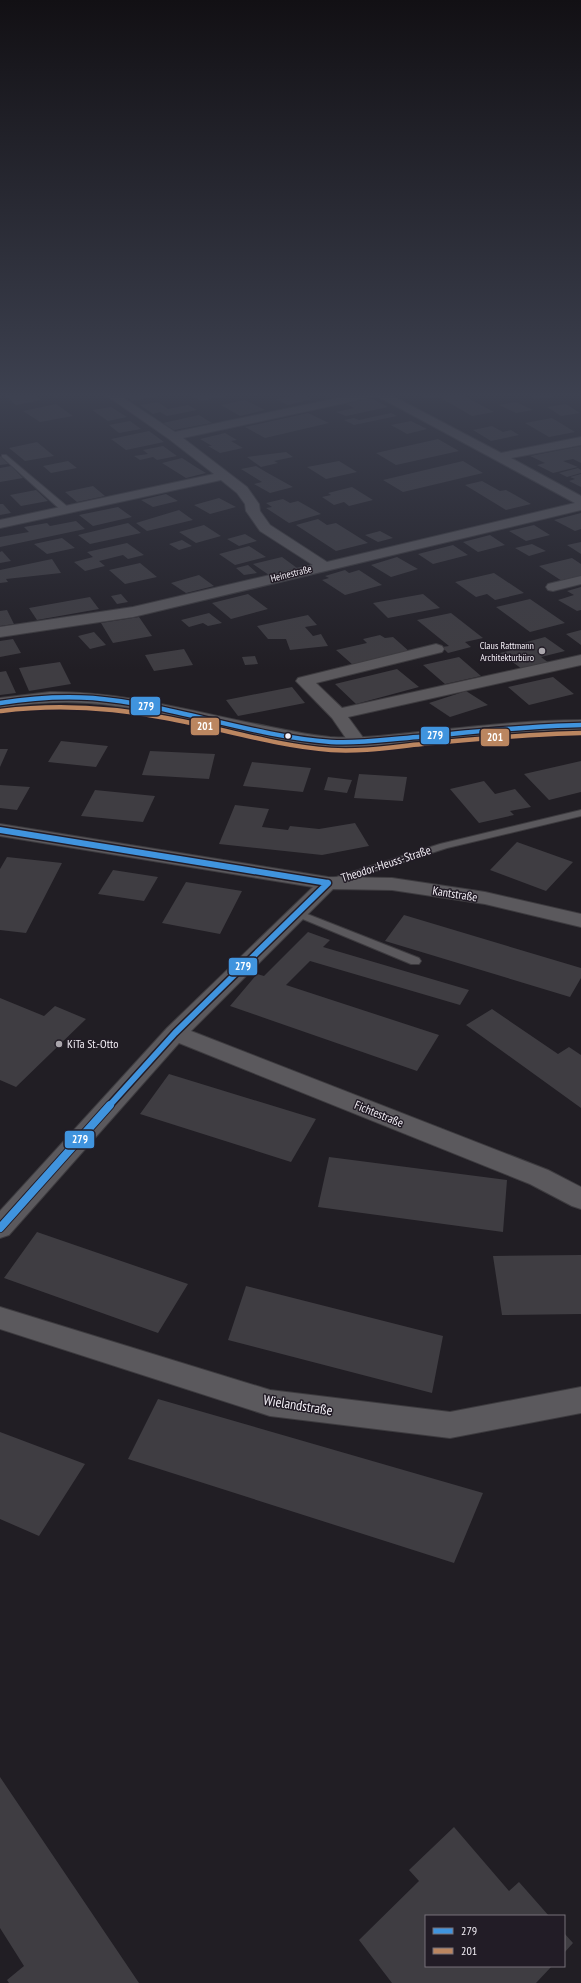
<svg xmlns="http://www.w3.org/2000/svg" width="581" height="1983" font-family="'PT Sans Narrow',sans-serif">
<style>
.building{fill:#3f3d42}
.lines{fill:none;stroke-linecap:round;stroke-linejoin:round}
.service-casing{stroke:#3d3b3f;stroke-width:2}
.minor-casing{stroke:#3d3b3f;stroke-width:2}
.tertiary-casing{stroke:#3d3b3f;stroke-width:2}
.service{fill:#5b595d;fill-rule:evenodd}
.minor{fill:#5b595d;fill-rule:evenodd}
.tertiary{fill:#5b595d;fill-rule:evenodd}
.bus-1-far2-casing{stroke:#221c26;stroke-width:7}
.bus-1-far1-casing{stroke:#221c26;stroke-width:9}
.bus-1-casing{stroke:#221c26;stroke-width:10}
.bus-2-casing{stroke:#221c26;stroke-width:7}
.bus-1-far2{stroke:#4094de;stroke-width:4.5}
.bus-1-far1{stroke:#4094de;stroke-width:6}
.bus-1{stroke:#4094de;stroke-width:8}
.bus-2{stroke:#bb8660;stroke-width:4.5}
.poi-dot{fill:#aaa6ac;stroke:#221c26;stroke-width:1.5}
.bus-dot{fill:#f3eff6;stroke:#221c26;stroke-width:1.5}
.labels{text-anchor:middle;stroke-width:3;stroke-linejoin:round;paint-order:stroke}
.far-street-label{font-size:10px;fill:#f3eff6;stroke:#221c26}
.far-poi-label{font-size:10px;fill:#f3eff6;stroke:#221c26;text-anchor:end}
.street-label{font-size:12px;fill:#f3eff6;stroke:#221c26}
.poi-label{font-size:12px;fill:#f3eff6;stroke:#221c26;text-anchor:start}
.near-street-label{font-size:14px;fill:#f3eff6;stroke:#221c26}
.line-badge{stroke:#221c26;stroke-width:1.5}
.badge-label{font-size:11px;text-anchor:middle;font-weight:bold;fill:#fff}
</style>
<rect width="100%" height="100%" fill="#211e24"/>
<path class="building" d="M1,393H31L41,400L16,405Z
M49,393H76L55,397Z
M128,393H152L157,396L132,401L121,394Z
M188,393H219L225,396L202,401Z
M322,393H346L330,397Z
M417,393H444L448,395L427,398Z
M525,393H551L556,396L535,399Z
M460,394L494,412L472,416L439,397Z
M303,395L312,399L288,405L276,399Z
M371,398L388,407L346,416L336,412L354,408L346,404Z
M245,400L265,410L240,416L221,405Z
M158,402L168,409L188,405L197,410L167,416L160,412L153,414L140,405Z
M516,402L533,410L516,413L499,405Z
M56,404L73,416L40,422L23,411Z
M566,404L580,413L561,416L547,407Z
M111,407L127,417L108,421L92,410Z
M308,413L329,423L265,438L245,427Z
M391,413L397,416L354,425L344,420L354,418L359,420Z
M199,415L212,423L174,430L163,423Z
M552,418L575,432L549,437L525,423Z
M130,421L141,429L119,433L109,425Z
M411,421L427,429L407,434L391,425Z
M492,426L503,432L511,430L519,435L491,441L473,430Z
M149,431L164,442L126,450L111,439Z
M225,433L237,440L231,441L243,448L220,453L208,446H212L200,439Z
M438,439L459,451L396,465L376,453Z
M37,442L54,456L25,461L9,448Z
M163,446L177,456L157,460L153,457L140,460L134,456L148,454L143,450Z
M581,446V463L573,459L563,461L578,467L553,473L537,465L545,463L530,456Z
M286,452L293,457L274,461L278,463L261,467L247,457Z
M0,456L8,464L0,465Z
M182,458L196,467L206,473L186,478L162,463Z
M68,461L77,468L51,473L43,466Z
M339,461L357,472L326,479L307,467Z
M463,461L483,473L403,492L383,480Z
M11,466L23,478L0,482V468Z
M256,466L266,472L293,487L270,493L254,484L262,482L241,469Z
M578,468L581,470V473L567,477L559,473Z
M581,474V487L569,481L575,479L570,477Z
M482,481L500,491L506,490L531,504L506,510L465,485Z
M93,486L105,496L77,502L65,492Z
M352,487L373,500L349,506L344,502L334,505L322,497L331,495L328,493Z
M36,490L48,501L21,506L10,495Z
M166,494L178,501L153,507L141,500Z
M219,498L236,507L210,514L194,505Z
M283,499L290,503L298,501L321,514L289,523L266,508L272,507L266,503Z
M0,504H3L11,513L0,515Z
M118,507L132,517L93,526L79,515Z
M179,510L193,520L147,531L136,523Z
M581,513V529L575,531L554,520Z
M318,519L327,525L336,523L368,543L336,551L296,525Z
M76,521L85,529L0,547V537L29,532L24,527L47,523L50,526Z
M128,523L141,533L90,544L78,535Z
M204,525L221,536L196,543L179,532Z
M534,525L550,535L526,541L509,531Z
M380,531L393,538L378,542L365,535Z
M245,534L257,541L239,546L227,539Z
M490,535L505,545L478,552L463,542Z
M62,538L75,548L47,554L34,544Z
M182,540L192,546L179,550L169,544Z
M581,542V554L567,545Z
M127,543L144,555L128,559L123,555L99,561L105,566L85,571L74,562L93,557L87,552Z
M532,544L546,551L529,556L515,548Z
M453,545L468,555L433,564L418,554Z
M249,546L266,557L235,565L219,554Z
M2,551L11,561L0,563V552Z
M282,557L297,568L269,575L253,564Z
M397,557L418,569L391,577L371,565Z
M572,558L581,564V576L562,581L539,566Z
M52,559L61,573L6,579L8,582L0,583V570Z
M140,563L157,577L125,584L109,570Z
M248,565L257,573L244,575L236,568Z
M345,570L349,573L359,570L382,585L345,595L322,580L329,578L325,576Z
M494,573L524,593L495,600L487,594L476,597L455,582Z
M199,575L214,586L186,593L171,583Z
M581,587V610L577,611L558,600L574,595L567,591Z
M121,594L128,602L117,604L111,596Z
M248,594L268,609L231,619L212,603Z
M423,594L440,608L388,618L373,603Z
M90,597L99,609L37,620L29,608Z
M530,599L565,623L530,632L496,607Z
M7,610L14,624L0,626V611Z
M209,613L222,623L208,626L203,623L189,627L181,620Z
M451,613L483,638L465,642L471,647L448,653L442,647L449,646L417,620Z
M308,615L317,625L305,627L313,636L321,634L328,646L290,650L286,639H268L257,626Z
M139,617L152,636L113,643L101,623Z
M581,630V645L566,634Z
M94,632L106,645L90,649L78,636Z
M380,635L385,638L393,637L410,652L353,665L336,650L367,643L363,639Z
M545,637L565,651L541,657L549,663L522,669L500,653L527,646L523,643Z
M13,639L21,653L0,657V641Z
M184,649L193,665L154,671L145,655Z
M255,656L258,664L245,665L242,657Z
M459,657L481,676L445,684L423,665Z
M60,662L71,684L29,691L19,668Z
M397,669L419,687L356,704L335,684Z
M6,671L16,693L0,695V672Z
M553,677L574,694L529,705L508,687Z
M292,687L305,703L238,716L226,700Z
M466,691L488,705L450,717L429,703Z
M61,741L108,746L96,767L48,762Z
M0,749H8L0,767Z
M150,751L215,754L209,779L142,775Z
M581,761V792L549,800L524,774Z
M252,762L311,768L303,792L243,786Z
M359,774L407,777L403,801L354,798Z
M328,777L352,780L347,793L324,790Z
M484,781L495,794L515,789L531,807L510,811L514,815L479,823L450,789Z
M0,785L30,787L17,810L0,808Z
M95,790L155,796L143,822L81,816Z
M235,805L269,809L262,827L288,830L290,826L319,829L355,823L369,846L322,855L219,844Z
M517,842L573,862L546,891L490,870Z
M7,857L62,863L26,933L0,930V869Z
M113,870L158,877L144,901L98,894Z
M186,882L242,891L220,934L162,923Z
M404,915L581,968V978L570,997L385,941Z
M308,932L330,940L323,947L469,990L460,1005L310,961L286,985L439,1035L417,1071L230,1006L257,974L264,976Z
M0,998L44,1016L55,1006L86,1019L16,1087L0,1080Z
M492,1009L558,1054L569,1047L581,1055V1108L466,1025Z
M169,1074L316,1119L291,1162L140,1114Z
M329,1157L507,1180L503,1232L318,1207Z
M37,1232L188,1284L158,1333L4,1278Z
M581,1255V1314L502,1315L493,1256Z
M246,1286L443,1336L432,1393L228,1340Z
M158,1399L483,1493L454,1563L128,1459Z
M0,1432L85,1464L39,1536L0,1519Z
M0,1777L139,1983H9L7,1980L24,1966L0,1928Z
M454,1827L509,1891L519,1882L549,1916H426V1966H552L536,1983H392L359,1940L419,1881L409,1870Z
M564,1933L573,1943L564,1953Z"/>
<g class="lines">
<defs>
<path id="service" d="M2,455H6L69,508V512H63L2,457Z
M581,810V816L447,848L335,884L331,885L326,882L327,880L440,844Z
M297,910L419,958L421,961L419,964H411L293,915L291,913L293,911Z"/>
<path id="minor" d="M103,393H116L175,432L362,393H387L501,453L581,437V445L511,458L581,496V510L133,617L0,637V627L133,607L313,565L260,531L246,511L245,504L237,493L221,480L0,528V520L214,474L169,439ZM377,396L575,503L327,562L270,525L260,511L259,504L247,487L183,438Z
M581,576V584L553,591L548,590L546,587L548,584Z
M436,644L442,646L444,649L442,652L316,683L342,708L581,655V665L348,717L367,743L364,747L358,748L352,747L332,718L296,681L298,678Z
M0,824L328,877L392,878L485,892L581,914V927L485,904L392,890L333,889L191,1031L548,1170L581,1187V1209L572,1206L530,1184L179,1043L9,1235L0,1238V1211L167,1028L313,887L0,836Z
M0,1307L270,1390L450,1412L581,1387V1413L450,1438L270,1416L0,1329Z"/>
<path id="tertiary" d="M50,692C125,691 197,713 271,727C290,731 310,735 330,737C360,739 389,735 418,732C472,727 526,720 581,720V730C525,730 471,737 415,743C387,745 359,750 331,747C256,741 183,714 108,705C72,700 36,702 0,708V698Z"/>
</defs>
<use href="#service" class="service-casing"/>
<use href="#minor" class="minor-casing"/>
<use href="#tertiary" class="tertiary-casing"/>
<use href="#service" class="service"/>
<use href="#minor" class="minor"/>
<use href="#tertiary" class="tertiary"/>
<defs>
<path id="bus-1-far2" d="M0,703C31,698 62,696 93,698C174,705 250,736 331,742C360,744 389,739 418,737C473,732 526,726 581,725"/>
<path id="bus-1-far1" d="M0,830L328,883
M109,1106L175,1033L328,883"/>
<path id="bus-1" d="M0,1228L110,1105"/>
<path id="bus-2" d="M1,711C57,704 110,707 166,718C221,728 275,746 331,750C362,752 392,747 422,744C475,739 528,734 581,733"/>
</defs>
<use href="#bus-1-far2" class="bus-1-far2-casing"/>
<use href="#bus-1-far1" class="bus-1-far1-casing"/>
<use href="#bus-1" class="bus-1-casing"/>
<use href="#bus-2" class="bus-2-casing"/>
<use href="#bus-1-far2" class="bus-1-far2"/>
<use href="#bus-1-far1" class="bus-1-far1"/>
<use href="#bus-1" class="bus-1"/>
<use href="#bus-2" class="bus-2"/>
</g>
<linearGradient id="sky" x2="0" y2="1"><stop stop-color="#121014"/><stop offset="0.59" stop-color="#3d4150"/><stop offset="1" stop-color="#3d4150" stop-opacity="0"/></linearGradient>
<rect width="581" height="670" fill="url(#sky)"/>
<g class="poi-dot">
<circle cx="542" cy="651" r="4"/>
<circle cx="59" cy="1044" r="4"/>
</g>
<circle class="bus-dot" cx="288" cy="736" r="3.5"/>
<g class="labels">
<g class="far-street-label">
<text transform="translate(291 573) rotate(-14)" y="4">Heinestraße</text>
</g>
<g class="far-poi-label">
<text x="534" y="649">Claus Rattmann<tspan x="534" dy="12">Architekturbüro</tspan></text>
</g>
<g class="street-label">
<text transform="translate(386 864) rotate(-18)" y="4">Theodor-Heuss-Straße</text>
<text transform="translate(455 894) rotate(9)" y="4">Kantstraße</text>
<text transform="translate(379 1114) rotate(22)" y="4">Fichtestraße</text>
</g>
<g class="poi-label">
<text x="67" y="1048">KiTa St.-Otto</text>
</g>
<g class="near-street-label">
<text transform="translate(298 1405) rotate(9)" y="5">Wielandstraße</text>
</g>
</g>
<g class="line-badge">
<rect x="130" y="696" width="31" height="20" rx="4" fill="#4094de"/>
<rect x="190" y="717" width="30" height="19" rx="4" fill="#bb8660"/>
<rect x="420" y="726" width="30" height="19" rx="4" fill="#4094de"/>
<rect x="480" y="728" width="30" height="19" rx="4" fill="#bb8660"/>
<rect x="228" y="957" width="30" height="19" rx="4" fill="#4094de"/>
<rect x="64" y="1130" width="31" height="19" rx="4" fill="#4094de"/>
</g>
<g class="badge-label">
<text x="146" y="710">279</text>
<text x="205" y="730">201</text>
<text x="435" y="739">279</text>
<text x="495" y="741">201</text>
<text x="243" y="970">279</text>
<text x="80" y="1143">279</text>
</g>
<rect x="425" y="1915" width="140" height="52" fill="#221c26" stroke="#767079"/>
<rect x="433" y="1928" width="20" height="6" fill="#4094de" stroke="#767079"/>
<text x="461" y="1935" font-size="12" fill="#f3eff6">279</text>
<rect x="433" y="1948" width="20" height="6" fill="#bb8660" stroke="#767079"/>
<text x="461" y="1955" font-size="12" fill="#f3eff6">201</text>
</svg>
